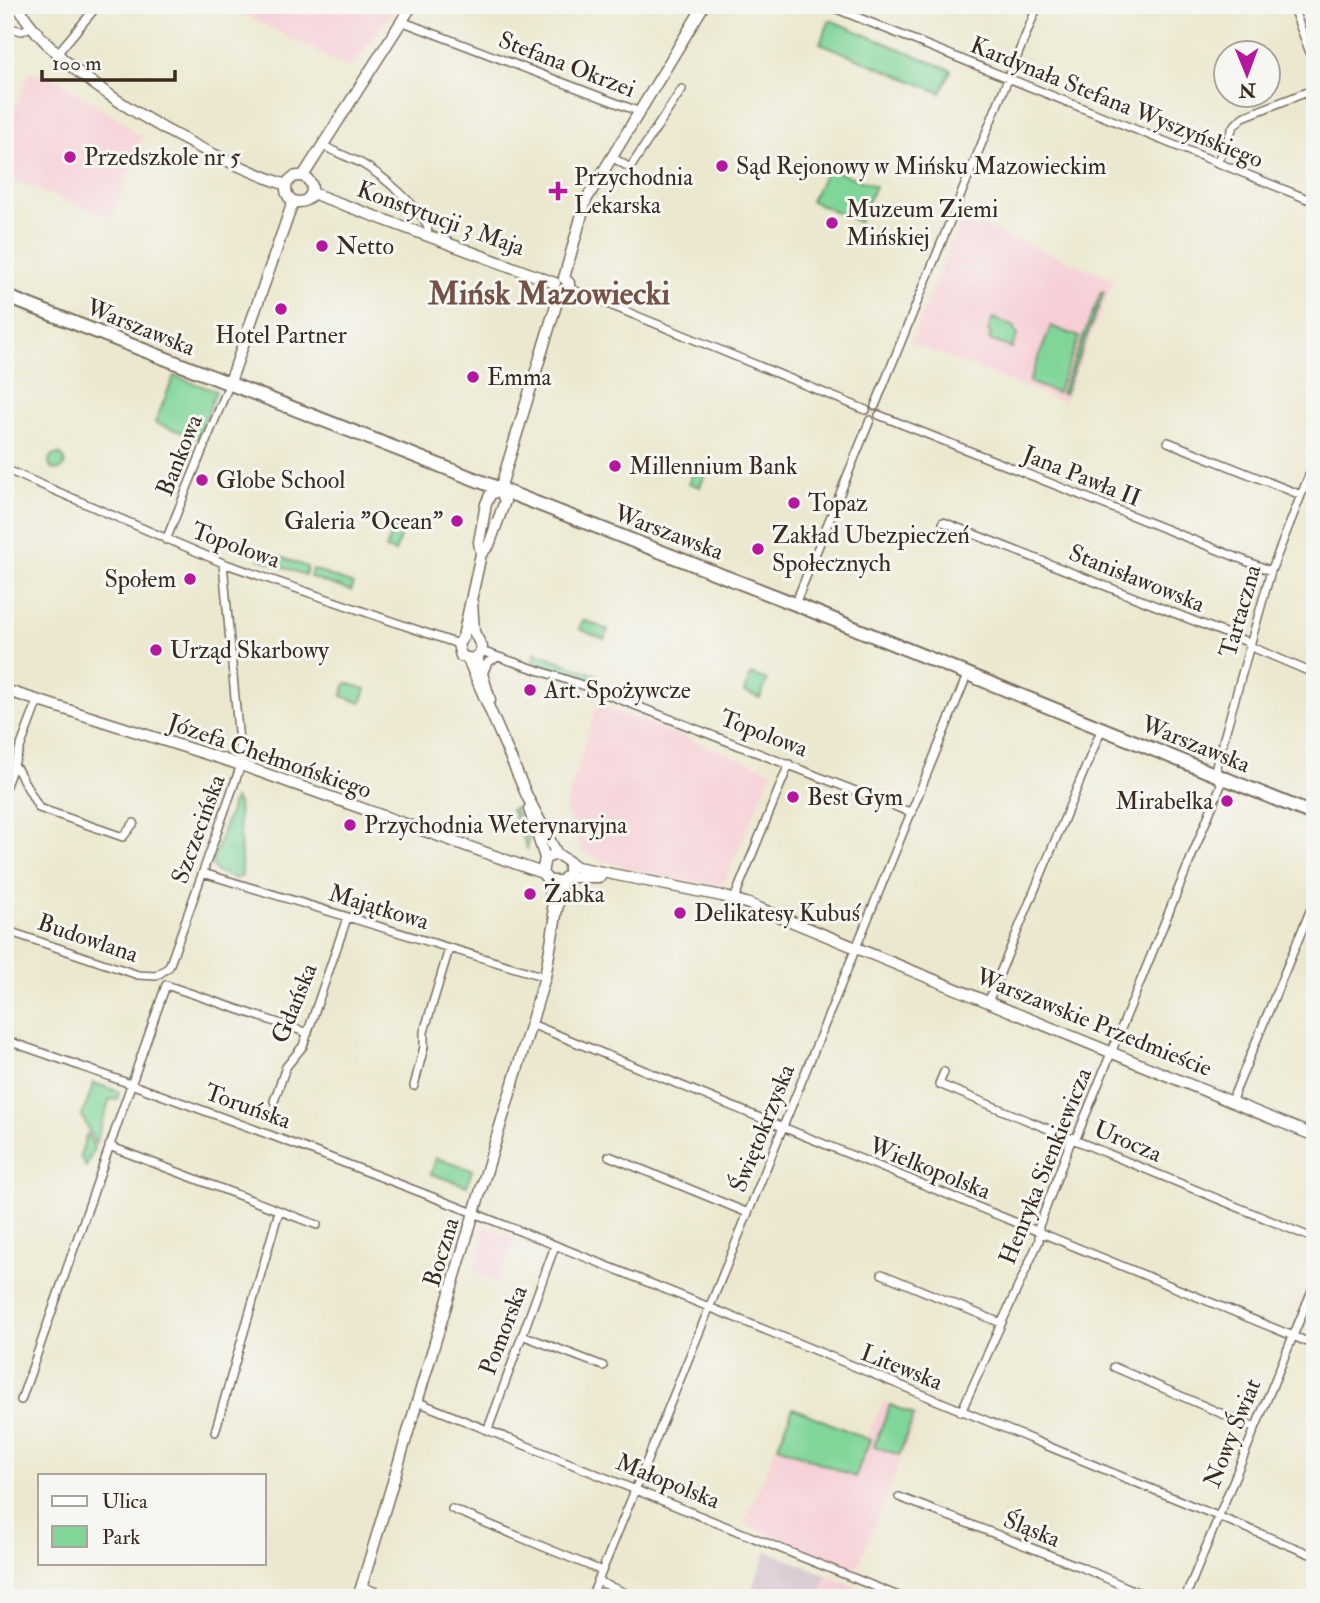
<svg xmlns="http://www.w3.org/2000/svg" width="1320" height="1603" font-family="'IM FELL Double Pica',serif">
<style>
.built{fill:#f6cfd6}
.industrial{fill:#d1bdc9}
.green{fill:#80d599;stroke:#5e805c;stroke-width:2}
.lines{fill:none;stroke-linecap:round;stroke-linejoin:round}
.minor-casing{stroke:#796c5c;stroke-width:10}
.tertiary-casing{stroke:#796c5c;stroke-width:13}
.primary-casing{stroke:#796c5c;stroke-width:16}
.minor{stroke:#fff;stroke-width:7}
.tertiary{stroke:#fff;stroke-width:10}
.primary{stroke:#fff;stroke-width:12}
.poi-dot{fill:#b5179e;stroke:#f6f6f2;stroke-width:2.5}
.labels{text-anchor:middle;stroke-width:6;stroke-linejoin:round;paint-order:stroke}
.street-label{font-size:24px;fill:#3b2a1e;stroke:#f6f6f2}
.poi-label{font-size:24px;fill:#3b2a1e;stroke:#f6f6f2;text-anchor:start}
.district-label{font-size:32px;font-weight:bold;fill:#745346;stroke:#f6f6f2}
</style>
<rect width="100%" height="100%" fill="#f6f6f2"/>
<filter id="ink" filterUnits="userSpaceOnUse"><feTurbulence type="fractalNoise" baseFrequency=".0143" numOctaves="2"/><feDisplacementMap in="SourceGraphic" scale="14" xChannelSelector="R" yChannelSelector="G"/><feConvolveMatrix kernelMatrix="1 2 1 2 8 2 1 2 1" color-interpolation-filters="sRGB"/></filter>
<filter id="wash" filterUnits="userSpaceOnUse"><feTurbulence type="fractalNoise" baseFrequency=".00686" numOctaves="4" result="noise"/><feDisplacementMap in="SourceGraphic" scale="28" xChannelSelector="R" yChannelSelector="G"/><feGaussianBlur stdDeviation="1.57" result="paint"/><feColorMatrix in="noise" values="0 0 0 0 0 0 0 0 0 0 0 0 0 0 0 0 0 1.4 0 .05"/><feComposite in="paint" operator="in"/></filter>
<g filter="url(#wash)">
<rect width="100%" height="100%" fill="#ece8cf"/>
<path class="built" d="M237,5H389L394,9L350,69L234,9Z
M30,72L44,77L47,74L131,127L130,131L143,137L112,218L5,177V132Z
M961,218L1114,279L1064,402L910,343Z
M597,704L772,771L726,879L718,885L694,883L627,868L583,853L565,808Z
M484,1226L515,1238L499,1283L473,1272L483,1241Z
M883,1402L918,1416L857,1569L744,1524L793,1408L867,1438Z
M827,1575L873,1594L875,1598H818Z"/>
<path class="industrial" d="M767,1551L827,1575L818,1598H774L752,1588Z"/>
<path class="green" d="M830,20L951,70L941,93L820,43Z
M828,168L875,186L859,222L811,201Z
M1101,292L1104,293L1064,394L1061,393Z
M993,318L1015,327L1014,331L1018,333L1012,348L989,340L991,335L988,331Z
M1051,326L1079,337L1057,393L1029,382Z
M174,376L216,391L198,438L155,423Z
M49 462a8 8 0 1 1 16 0a8 8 0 1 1-16 0Z
M696,465L708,469L700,487L689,483Z
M393,528L402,531L395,552L386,549Z
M270,553L307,567L305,575L260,559Z
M312,569L353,584L351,591L310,577Z
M583,620L608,630L604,639L579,629Z
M535,652L599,676L596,682L533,661Z
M751,674L767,680L760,698L744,692Z
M346,683L366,689L361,703L342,696Z
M234,799L238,803L242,876L236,879L217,872L211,865Z
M514,808L529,839L527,848L511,809Z
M94,1083L119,1092L117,1100L110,1099L95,1144L82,1116Z
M87,1134L94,1148L86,1167L80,1156Z
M436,1158L472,1170L467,1186L431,1174Z
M890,1405L914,1415L899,1455L874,1446Z
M793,1408L870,1440L855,1477L778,1446Z"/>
</g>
<g filter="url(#ink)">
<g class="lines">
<defs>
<path id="minor" d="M827,5L1315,202
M1292,5L1315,66
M401,21L640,112
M5,27L22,31L32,26
M56,55L98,5
M323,145C336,154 351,157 364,165C386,178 415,204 428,226L427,235
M612,157L630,168L682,89
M1217,163L1233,127L1243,117L1315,89
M569,288L866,410
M875,406L1038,5
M879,415L1271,571
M1168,442L1301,495
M5,469L223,563L458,644
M943,522L1245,641L1254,648L1315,674
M166,540L229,385
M795,604L870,420
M481,651L588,687L912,813
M483,674L488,662L498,657
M12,767L17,769L39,808L123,837L134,823
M5,788L38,700
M203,873L545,977
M734,899L789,764
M5,930L138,975L156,976L169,967L241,765L223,563
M166,985L308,1033
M988,1002L1102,728
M531,1024L1315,1345
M5,1040C449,1192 881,1379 1315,1556
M944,1072L939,1084L1315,1239
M414,1086L424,1047V1032L449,949
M274,1101L286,1067L303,1046L347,918
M1231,1102L1315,899
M109,1146L317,1225
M609,1156L748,1213
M882,1274L1001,1323
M522,1335L603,1366
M1114,1367L1255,1428
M21,1400L166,985
M418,1402L903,1598
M961,1412L1039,1241V1226L1072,1138L1077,1136L1221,785L1216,766L1271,571L1315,460
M488,1429L555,1246
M215,1432L279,1211
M899,1497L1081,1567L1151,1598
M452,1509L602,1571
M597,1581L638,1598
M362,1586L390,1598
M591,1598L968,673
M1185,1598L1315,1283"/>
<path id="tertiary" d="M17,5C63,84 202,154 286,185
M286 189a13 13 0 1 1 26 0a13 13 0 1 1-26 0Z
M303,176L412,5
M312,193L555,283
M564,278L586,200L704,5
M560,292L569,288V283L564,278
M229,385L293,202
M500,489L560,292
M481,554L489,545L505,501L500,489
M472,602L474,632L482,647L479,655L471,659L461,656L458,644L463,637L481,554L479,542L486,504L490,495L500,489
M477,657L490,700
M468,659L527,796L557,854
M5,690L241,765L542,873
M529,809L545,858
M569,864V873L562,881H549L542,873L545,858L557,854L577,867L722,896L749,904L1315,1136
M567,877H600
M549,881L554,915
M358,1598L545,977L562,881"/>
<path id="primary" d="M5,296L795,604L1315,815"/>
</defs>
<use href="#minor" class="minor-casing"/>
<use href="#tertiary" class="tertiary-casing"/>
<use href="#primary" class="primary-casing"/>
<use href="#minor" class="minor"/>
<use href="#tertiary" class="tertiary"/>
<use href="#primary" class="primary"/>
</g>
</g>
<g class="poi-dot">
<circle cx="70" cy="157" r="7"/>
<circle cx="722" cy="166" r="7"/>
<path d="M554.5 180.5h7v7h7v7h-7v7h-7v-7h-7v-7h7z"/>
<circle cx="832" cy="223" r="7"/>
<circle cx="322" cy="246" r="7"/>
<circle cx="281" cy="309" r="7"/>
<circle cx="473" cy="377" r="7"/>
<circle cx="615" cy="466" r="7"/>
<circle cx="202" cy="480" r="7"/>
<circle cx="794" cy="503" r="7"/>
<circle cx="457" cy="521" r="7"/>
<circle cx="758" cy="549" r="7"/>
<circle cx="190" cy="579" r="7"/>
<circle cx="156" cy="650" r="7"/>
<circle cx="530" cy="690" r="7"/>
<circle cx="793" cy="797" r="7"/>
<circle cx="1227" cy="801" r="7"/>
<circle cx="350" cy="825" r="7"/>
<circle cx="530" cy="894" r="7"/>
<circle cx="680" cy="913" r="7"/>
</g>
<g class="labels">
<g class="street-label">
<text transform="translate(567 64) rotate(21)" y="8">Stefana Okrzei</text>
<text transform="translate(1117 102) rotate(22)" y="8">Kardynała Stefana Wyszyńskiego</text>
<text transform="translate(441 218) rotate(20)" y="8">Konstytucji 3 Maja</text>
<text transform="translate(141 327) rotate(22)" y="8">Warszawska</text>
<text transform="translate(179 455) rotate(-68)" y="8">Bankowa</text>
<text transform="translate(1082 476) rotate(22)" y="8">Jana Pawła II</text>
<text transform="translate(669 532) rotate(21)" y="8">Warszawska</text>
<text transform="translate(236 545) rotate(20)" y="8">Topolowa</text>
<text transform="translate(1137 578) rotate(22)" y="8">Stanisławowska</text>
<text transform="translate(1240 611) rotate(-74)" y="8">Tartaczna</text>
<text transform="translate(764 733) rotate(21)" y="8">Topolowa</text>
<text transform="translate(1196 744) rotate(22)" y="8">Warszawska</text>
<text transform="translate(270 756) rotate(19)" y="8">Józefa Chełmońskiego</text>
<text transform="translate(198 829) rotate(-70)" y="8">Szczecińska</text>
<text transform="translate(379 907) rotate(17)" y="8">Majątkowa</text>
<text transform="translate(88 938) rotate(19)" y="8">Budowlana</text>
<text transform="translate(294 1003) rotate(-68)" y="8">Gdańska</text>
<text transform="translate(1094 1022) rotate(22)" y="8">Warszawskie Przedmieście</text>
<text transform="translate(248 1106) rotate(20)" y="8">Toruńska</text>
<text transform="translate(762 1128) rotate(-68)" y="8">Świętokrzyska</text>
<text transform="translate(1128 1141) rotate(23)" y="8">Urocza</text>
<text transform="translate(1045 1166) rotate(-68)" y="8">Henryka Sienkiewicza</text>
<text transform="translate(930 1168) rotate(22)" y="8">Wielkopolska</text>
<text transform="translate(441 1252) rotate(-73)" y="8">Boczna</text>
<text transform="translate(503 1330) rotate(-69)" y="8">Pomorska</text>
<text transform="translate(902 1367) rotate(22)" y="8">Litewska</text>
<text transform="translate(1232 1433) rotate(-68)" y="8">Nowy Świat</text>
<text transform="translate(668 1481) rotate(22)" y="8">Małopolska</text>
<text transform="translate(1032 1529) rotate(22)" y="8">Śląska</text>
</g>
<g class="poi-label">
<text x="84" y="165">Przedszkole nr 5</text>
<text x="736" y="174">Sąd Rejonowy w Mińsku Mazowieckim</text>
<text x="574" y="185">Przychodnia<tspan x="574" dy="28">Lekarska</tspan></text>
<text x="846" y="217">Muzeum Ziemi<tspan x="846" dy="28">Mińskiej</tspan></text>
<text x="336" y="254">Netto</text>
<text x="281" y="343" text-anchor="middle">Hotel Partner</text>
<text x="487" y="385">Emma</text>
<text x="629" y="474">Millennium Bank</text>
<text x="216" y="488">Globe School</text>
<text x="808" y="511">Topaz</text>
<text x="443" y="529" text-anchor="end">Galeria "Ocean"</text>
<text x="772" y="543">Zakład Ubezpieczeń<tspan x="772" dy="28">Społecznych</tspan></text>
<text x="176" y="587" text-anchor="end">Społem</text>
<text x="170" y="658">Urząd Skarbowy</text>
<text x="544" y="698">Art. Spożywcze</text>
<text x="807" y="805">Best Gym</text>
<text x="1213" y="809" text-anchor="end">Mirabelka</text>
<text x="364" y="833">Przychodnia Weterynaryjna</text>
<text x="544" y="902">Żabka</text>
<text x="694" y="921">Delikatesy Kubuś</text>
</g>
<g class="district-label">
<text x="549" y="304">Mińsk Mazowiecki</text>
</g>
</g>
<rect width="1320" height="1603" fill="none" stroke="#f6f6f2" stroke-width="28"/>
<rect x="38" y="1474" width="228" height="91" fill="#f6f6f2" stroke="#aba49d" stroke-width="2"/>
<rect x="52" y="1496" width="35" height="10" fill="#ffffff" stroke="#aba49d" stroke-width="2"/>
<text x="102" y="1508" font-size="21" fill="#3b2a1e">Ulica</text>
<rect x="52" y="1526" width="35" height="21" fill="#80d599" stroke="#aba49d" stroke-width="2"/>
<text x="102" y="1544" font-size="21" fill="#3b2a1e">Park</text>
<g transform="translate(1247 74) rotate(179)"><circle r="33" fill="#f6f6f2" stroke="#aba49d" stroke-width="2"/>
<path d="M0-5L12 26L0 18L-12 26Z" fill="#b5179e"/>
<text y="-10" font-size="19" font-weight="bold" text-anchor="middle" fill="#3b2a1e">N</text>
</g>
<path d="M42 70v10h133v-10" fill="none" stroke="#3b2a1e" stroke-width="3.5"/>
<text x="52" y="70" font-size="21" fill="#3b2a1e" stroke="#f6f6f2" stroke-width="5" paint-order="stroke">100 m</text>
</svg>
